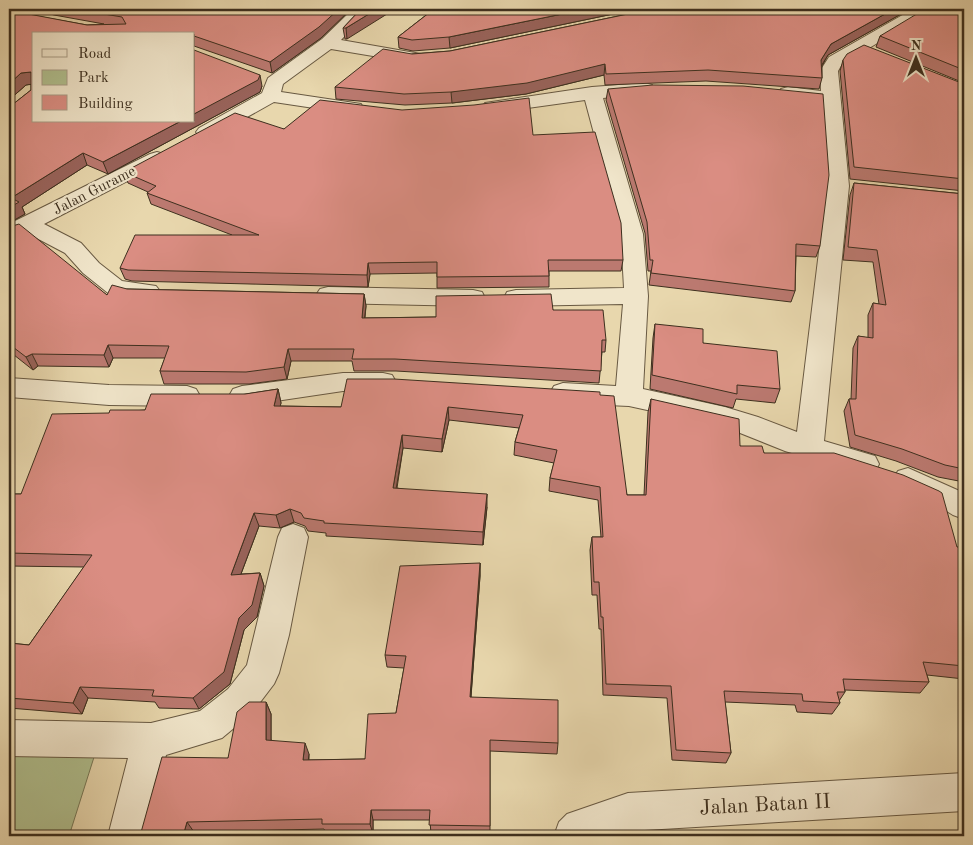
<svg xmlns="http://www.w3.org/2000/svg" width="973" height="845" font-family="'Old Standard TT',serif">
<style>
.green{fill:#b0bf8e;stroke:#767756}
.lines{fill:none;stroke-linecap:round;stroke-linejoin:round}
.minor-casing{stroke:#685942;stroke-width:2}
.minor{fill:#f0e5ca;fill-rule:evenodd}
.wall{fill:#bb7970;stroke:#3d2f1e}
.shaded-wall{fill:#99635b;stroke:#3d2f1e}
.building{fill:#da8d82;stroke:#3d2f1e}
.labels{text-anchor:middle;stroke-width:4.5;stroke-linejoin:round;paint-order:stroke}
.far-street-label{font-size:15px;fill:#3d2f1e;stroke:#f0e5ca}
.near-street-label{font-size:21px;fill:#3d2f1e;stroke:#f0e5ca}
</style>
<rect width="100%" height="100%" fill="#e8d7ad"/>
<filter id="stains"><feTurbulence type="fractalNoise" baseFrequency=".004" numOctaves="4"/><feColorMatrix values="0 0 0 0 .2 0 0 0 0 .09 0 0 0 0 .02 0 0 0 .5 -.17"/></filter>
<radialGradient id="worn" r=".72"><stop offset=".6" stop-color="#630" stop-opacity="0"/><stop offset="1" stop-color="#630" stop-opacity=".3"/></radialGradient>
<path class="green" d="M9,751L95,754L69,836H9Z"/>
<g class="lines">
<defs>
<path id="minor" d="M353,9H370L341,40L421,54L424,58L421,62L415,63L331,49L283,84L281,92L361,104L363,108L361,112L354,114L274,102L213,136L206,138L199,136L196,132L199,128L262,93L268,78L322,39Z
M913,9H932L930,12L842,64L838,71L849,186L824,441L875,456L879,464L875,472L865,475L785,451L725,427L629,406L563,403L554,400L550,393L554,386L563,383L616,386L623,304L516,306L507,304L504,298L507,292L516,290L624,288L621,234L585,100L492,113L485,111L483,107L485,103L592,87L645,83L652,85L654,89L652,93L603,98L643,234L648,296L643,389L725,407L758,417L797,432L827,186L822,103L781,97L779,93L781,89L788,87L821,91L820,71L829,57Z
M157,152L164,154L167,158L164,162L44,224L81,243L99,263L122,281L156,286L160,291L156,296L148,299L108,293L83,273L65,253L27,233L9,240V224L150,154Z
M328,287L473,290L482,292L485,298L482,304L473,306L328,303L320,301L316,295L320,289Z
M343,373H383L392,375L396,382L392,389L383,391H343L242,406L233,403L229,396L233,389L242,386Z
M9,378L109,385L187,386L196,389L200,396L196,403L187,406L109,405L9,397Z
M908,468L964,493V519L953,515L932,502L898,487L893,479L898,471Z
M293,524L304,528L308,537L289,635L279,673L274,684L252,713L222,738L166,755L146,836H108L128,758L9,756V720L151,723L200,711L228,689L247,665L278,537L282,528Z
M964,773V811L628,831L613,836H554L559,822L567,814L628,793Z"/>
</defs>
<use href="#minor" class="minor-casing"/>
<use href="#minor" class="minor"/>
</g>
<path class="wall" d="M32,9H351L321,38L272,73L194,46V34H34L262,86L260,92L108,174L87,165L22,207L25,214L9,223L12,105L31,90V84L26,85L9,100V11L87,25L104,24L54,15Z
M361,9L347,39H345L343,28Z
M427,9H637L450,48L413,51L399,48L398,37L430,12Z
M652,9H910L828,55L822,66V78L819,89L706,81L605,85L604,75L526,94L452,103L405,105L336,99L335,87L412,54L450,51Z
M964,9V83L876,47L880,36Z
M843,60L964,84V191L850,179L840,71Z
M608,89L820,246L816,257L796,256L795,291L791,302L649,285L651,271H648L645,233L606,100Z
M284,129L533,135L623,260L621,271H549V287L437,288V273L370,274L368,287L132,281L125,279L120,268L232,235L151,204L147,193L148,192L128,183L124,172Z
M854,183L964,194V482L938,477L896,461L850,447L844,411L849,399H851L853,348L858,336L868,338V315L873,303L879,304L873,262L843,260L850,195Z
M9,227L107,295L127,289L364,294L366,306L365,318L436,317L553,310L606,340L605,352H602L599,383L396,371H354L352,361H291L287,379L249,384H164L160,371L165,358H113L109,367L38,366L33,370L9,351Z
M655,324L703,343L780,389L775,403L736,399L733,408L650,389L653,338Z
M278,389L281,403L280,406L341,407L600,395L627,495H644L648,412L651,399L740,446L764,453L957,547L964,548V679L927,675L929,682L920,693L845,690V692L839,701L840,703L832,714L797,712L795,705L725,702L731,753L726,763L672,760L667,698L603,695L601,629H599L597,595H592L590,550L592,537H601L598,500L549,491L550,478L554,463L514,455L515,442L519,428L449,420L442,452L403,448L397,488L487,507L483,545L326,536V533L308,531L305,526L294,522L280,528L259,526L241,574L260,573L264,586L257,617L244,630L230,684L199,709L159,708L155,702L88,698L82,714L9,708V643L29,645L84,567L9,566V494H21L109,413L145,410Z
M480,563V576L471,697L558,743L557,754L490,751V836L431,835L430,820H373V834H326L324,829L194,832L193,836H140L228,758L266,702L271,714V740L309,754V760L365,759L396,713L404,668L387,667L385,655Z"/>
<path class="shaded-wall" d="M339,9H351L321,38L272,73L270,62Z
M377,9H395L347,39L346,28Z
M587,9H637L450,48L449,37Z
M894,9H910L828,55L818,71L821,60L831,44Z
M605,64L604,75L526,94L452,103L451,92Z
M31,72L34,84L26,85L9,100V84L21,73Z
M260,75L262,86L260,92L108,174L103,162L181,121H194V114Z
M83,153L87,165L22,207L25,214L9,223V208L11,198Z
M368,263L370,274L368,287L367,275Z
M364,294L366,306L363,330L362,318Z
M108,345L113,358L109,367L104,355Z
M288,349L291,361L287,379L284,367Z
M32,354L38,366L33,370L26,357Z
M278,389L281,403L277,419L274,406Z
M448,407L449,420L442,452V439Z
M402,435L403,448L394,501L393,488Z
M487,494V507L483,545V532Z
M290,509L294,522L280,528L276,515Z
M254,513L259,526L236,587L231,575Z
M480,563V576L470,708V697Z
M260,573L264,586L257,617L244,630L230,684L199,709L193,698L239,618Z
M80,687L88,698L82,714L73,703Z
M266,702L271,714V751L266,740Z
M305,743L309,754L307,771L303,760Z
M371,810L373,820V834L370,824Z
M187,822L194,832L193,836H183Z"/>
<path class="building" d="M74,9H339L319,27L270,62L194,36V34H34V121H181L103,162L83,153L11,198L19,202L9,208V106L12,105L31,90V72L21,73L9,84V11L18,12L87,25L126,24L122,17Z
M361,9H377L346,28H343Z
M434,9H587L449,37L412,40L398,37Z
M652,9H894L831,44L821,60L822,78L708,70L606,74L605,64L527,83L451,92L404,94L335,87L383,49L412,54L450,51Z
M925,9H964V70L880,36Z
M864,45L964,84V179L854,167L843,60L847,54Z
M194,50L260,75L258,80L194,114Z
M653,85L743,86L823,94L829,175L820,246L796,244L795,291L651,273L653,260H650L647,222L608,89Z
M529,98L533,135L595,132L621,223L623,260H548L549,276L437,277V262L368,263L367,275L128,270L120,268L135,235H259L147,193L156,186L124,172L235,113L284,129L320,100L402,110L474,105Z
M854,183L964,194V469L945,465L902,449L855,435L849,399H856L858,336L873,338V303L886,305L877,250L848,247Z
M19,224L107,295L112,285L127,289L364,294L362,318L436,317V296L551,294L553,310H603L606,340H602L601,371L395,359H352L354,349H288L284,367L246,372L160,371L169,346L108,345L104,355L32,354L26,357L9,344V227Z
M655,324L703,329V343L777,351L780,389L737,385V394L652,375Z
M347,379H394L600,392V395L614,396L627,495H646L651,399L739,419L740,446H762L764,453H834L903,475L939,491L942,493L957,547L964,548V666L923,662L929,682L843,679L845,692H837L840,703L803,701L802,694L724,691L731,753L676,750L671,686L606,684L603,617H601L599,582H594L592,537H603L600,487L550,478L557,450L515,442L523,415L448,407L442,439L402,435L393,488L487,494L483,532L324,523V521L304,518L301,513L290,509L276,515L254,513L231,575L260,573L252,605L239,618L224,672L193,698L152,696L154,690L80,687L73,703L9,698V643L29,645L92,555L9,553V494H21L52,414L109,413L110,410H145L151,394H245L278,389L274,406L341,407Z
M480,563L470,697L558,700V743L490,740V826L429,825L430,810H371L370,824H322V819L187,822L183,836H140L162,757L228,758L237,712L249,702H266V740L305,743L303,760L365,759L368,714L396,713L406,656L385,655L400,566Z"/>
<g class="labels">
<g class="far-street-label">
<text transform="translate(94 190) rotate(-27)" y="5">Jalan Gurame</text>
</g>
<g class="near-street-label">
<text transform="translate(765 804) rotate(-3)" y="7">Jalan Batan II</text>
</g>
</g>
<rect width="973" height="845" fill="none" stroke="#e8d7ad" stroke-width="30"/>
<rect x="10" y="10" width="953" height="825" fill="none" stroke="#3d2f1e" stroke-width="2.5"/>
<rect x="15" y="15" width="943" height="815" fill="none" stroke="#3d2f1e"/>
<rect x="32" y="32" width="162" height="90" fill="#f0e5ca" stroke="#a89c85"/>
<rect x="42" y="49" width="25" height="8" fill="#f0e5ca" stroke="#a89c85"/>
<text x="78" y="58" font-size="15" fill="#3d2f1e">Road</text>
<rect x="42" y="70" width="25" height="15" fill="#b0bf8e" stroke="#a89c85"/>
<text x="78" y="82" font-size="15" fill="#3d2f1e">Park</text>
<rect x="42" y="95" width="25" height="15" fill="#da8d82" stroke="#a89c85"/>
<text x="78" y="108" font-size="15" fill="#3d2f1e">Building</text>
<g transform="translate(916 58)" stroke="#f0e5ca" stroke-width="4" paint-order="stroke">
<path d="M0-4L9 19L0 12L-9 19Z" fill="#3d2f1e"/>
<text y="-8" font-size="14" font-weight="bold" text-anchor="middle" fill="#3d2f1e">N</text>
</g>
<rect width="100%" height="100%" filter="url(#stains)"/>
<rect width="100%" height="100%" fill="url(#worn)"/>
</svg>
